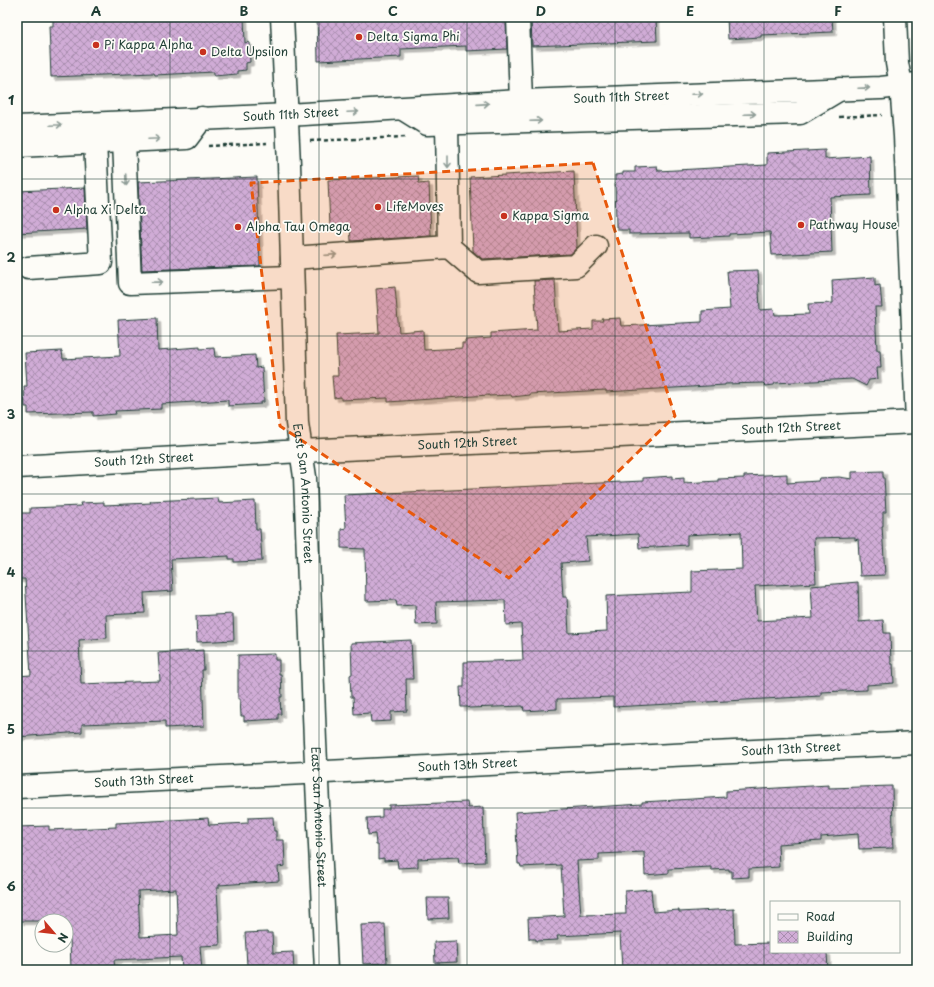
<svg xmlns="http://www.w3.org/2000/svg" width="934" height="987" font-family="'Playpen Sans',sans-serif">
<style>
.building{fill:url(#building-cross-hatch);stroke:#1f3d34;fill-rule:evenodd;filter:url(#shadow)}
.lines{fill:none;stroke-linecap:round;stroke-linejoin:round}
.minor-casing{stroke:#1f3d34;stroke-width:25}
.major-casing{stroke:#1f3d34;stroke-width:25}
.path{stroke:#1f3d34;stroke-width:2.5;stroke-dasharray:4 3;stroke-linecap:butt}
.minor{stroke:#fdfcf7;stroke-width:22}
.major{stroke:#fdfcf7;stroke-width:22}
.oneway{stroke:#8e9c96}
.marked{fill:#e8590c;fill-opacity:0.2;stroke:#e8590c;stroke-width:3;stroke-dasharray:8 5;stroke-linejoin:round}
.grid{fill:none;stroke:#1f3d34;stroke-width:1;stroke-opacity:0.55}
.poi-dot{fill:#c8321e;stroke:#fdfcf7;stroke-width:1.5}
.labels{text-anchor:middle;stroke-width:3.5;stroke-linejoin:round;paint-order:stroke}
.poi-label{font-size:12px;fill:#1f3d34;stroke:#fdfcf7;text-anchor:start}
.street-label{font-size:12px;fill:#1f3d34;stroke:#fdfcf7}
.neatline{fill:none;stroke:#1f3d34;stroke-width:1.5}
.grid-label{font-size:13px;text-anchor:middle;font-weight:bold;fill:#1f3d34}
</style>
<defs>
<pattern id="building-cross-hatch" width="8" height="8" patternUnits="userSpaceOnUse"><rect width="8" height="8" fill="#d0acd6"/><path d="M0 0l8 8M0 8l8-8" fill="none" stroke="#a88dae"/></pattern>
<filter id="shadow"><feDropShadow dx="3.5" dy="3.5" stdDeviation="0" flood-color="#0004"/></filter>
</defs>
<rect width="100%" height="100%" fill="#fdfcf7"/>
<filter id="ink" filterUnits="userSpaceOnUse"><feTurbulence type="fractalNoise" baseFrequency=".025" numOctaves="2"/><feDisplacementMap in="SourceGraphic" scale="8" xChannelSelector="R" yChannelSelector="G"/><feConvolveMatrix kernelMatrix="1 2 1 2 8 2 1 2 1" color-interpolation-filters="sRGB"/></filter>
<g filter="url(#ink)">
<path class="building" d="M77,17H244L245,43L249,42L250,62L246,63V70L237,71V74L214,76V72L155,75L154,73L51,77L49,26H53V20L77,19Z
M317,17H506L507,49L466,51V46L401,49V57L318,61Z
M531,17H656L657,41L532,46Z
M727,17H832L833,32L761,35V37L728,39Z
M825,150V159L870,156L871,195L830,197L832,252L772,255L770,232L729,234V236L689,238V233L629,234V230H618V227H616L615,175L623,174V172H635V167L657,166L658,171L767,165V153Z
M574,171L577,247L571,254L482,259L473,251L470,177Z
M418,176L419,184L429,183L431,236L351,241L350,226L330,227L328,180Z
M257,177L260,266L142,270L138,182Z
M85,188L87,229L17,233V191Z
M758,270L760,310L774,309L775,315L809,314L808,304L833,303L832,280L875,277V286L880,285L882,307H875L877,350H880L881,368H877L878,379L869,380L866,386L852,379L775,383L774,385L766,386L763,383L725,384V385L606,392V390L530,394V395L512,397L511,395L489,396V395L388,402V398L341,400V397L334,398L332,376H338L336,335L379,333L376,289L395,287L399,332L423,330L424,350L462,348V343H465V340L491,338V333L537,330L534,281L555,280L558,331L593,329V321H603L602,319L620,318L621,326L702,322V311L730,309L727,271Z
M157,318L158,350L200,347V349L214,348L215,357L255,355L256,368L262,367L264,402H261V404L228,406V400L161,404V409L115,411L116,414L93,416V412L28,414V407H25L24,386H27L25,353L62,351L63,359L120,356L118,320Z
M883,471V477H884L886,512H883V526H882L885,575L860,576L858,539L855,540V537L814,538L816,583L755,586L757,621L813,618L811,586L858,582L859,622L883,620L884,633H890L891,664H893L894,683L867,685V690L821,692V696L613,707V697L557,699V709L524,711L523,706L469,708L468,707H461L460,687H464V662L523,660L521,624L506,625L505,600L436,602L437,624L416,625L415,605L397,606L396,600L366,601L365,549L341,548V529L346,528L344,495L643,481V478L672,476V479L684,478V483L718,481V479L744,478V476L787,474V483L818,481L819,478L839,477L852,479V472ZM741,532L742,569L692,571V592L606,596L607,631L569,633L567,597H563L561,563L588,561L586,537L638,534L639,548L687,545V535Z
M218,498L219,503L255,501L256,529H260L262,561L234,562V559H229V556L171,559L173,591L144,593L145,613L106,615L107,638L79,640L81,684L160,681L158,653L203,650L204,670H202L204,726L165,728V721L82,724V732L17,737V676L31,675L25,579H17V513H30V508L81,506L80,503L104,502V505L151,503L150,501Z
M233,614L234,640L197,642L196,616Z
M411,640L413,679H406L407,711L391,712V721L371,722L370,713L354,714L353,697H351L350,675L352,674L351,643Z
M275,654V660H279V674H281L282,697H280L281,714H278V719L244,721V716H241L240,699H238V655Z
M829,785V788L892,786L893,831H892L893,848L859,849L858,834L821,837V841L778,844L779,867L749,869V877L732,878V871H729V869L711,870V867L669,869V873L645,875L644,852L599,854V860L577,861L581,915L626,914L625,891L651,889L653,912L679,910V912L734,909L735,944L771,943V952H827L828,970H622L620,933L557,936L558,940L536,941V939H529L528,918L564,916L561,865L521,867L520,864H518L515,812L642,804V802L726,797V791Z
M467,802L468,808L483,807L485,862L459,863L458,857L418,859V867L398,868L397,860L384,861V858L378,859V845H376L375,834L368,835L367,818L382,817V809H389V805Z
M273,817L274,831H276V840H284L285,866L278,867L279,881L219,885V888H217L220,945L200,946L202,970H182L181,957L114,960L115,970H71L70,939H66V921H20L17,827L49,826V830L116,827V823L208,818L209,825L248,823V818ZM176,889L178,935L140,937L138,891Z
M427,898H448L449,918L428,919Z
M385,924L387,963L363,964L361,925Z
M267,932V933H272L273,953L293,952L294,970H266V964L247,965L245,933Z
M456,941L457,962L435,963L434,942Z"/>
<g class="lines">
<defs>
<g id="minor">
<path id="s1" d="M282,17L289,164L297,423L305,477L315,741L326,970"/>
<path d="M518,17L521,101"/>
<path d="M901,85L905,136L917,422"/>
<path d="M403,109L427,124L800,113L840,89"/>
<path d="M447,123L449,247"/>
<path d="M124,141L130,283L292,277"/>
<path d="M17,146L187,138L202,118"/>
<path d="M292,258L449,247L478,272L576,266L596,246"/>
<path d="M28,268L101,263L95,142"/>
<path id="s2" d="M17,467L301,451L917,422"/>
<path id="s3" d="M17,787L917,743"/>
</g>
<g id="major">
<path d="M895,17L897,63L901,85"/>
<path id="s4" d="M17,127L287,115L521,101L881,88L917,84"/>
</g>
</defs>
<use href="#minor" class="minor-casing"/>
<use href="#major" class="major-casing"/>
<path class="path" d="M839,117L882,115
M310,141L405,137
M208,146L267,143"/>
<use href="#minor" class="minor"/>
<use href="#major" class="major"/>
</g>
<defs><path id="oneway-shaft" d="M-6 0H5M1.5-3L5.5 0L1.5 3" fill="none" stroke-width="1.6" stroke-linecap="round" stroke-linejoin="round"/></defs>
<g class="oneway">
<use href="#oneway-shaft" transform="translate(864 88) rotate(-2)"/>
<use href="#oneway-shaft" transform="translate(697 94) rotate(-2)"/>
<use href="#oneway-shaft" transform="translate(483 104) rotate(-4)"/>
<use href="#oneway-shaft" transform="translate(353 112) rotate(-3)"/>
<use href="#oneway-shaft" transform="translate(750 114) rotate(-2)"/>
<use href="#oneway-shaft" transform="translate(536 121) rotate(-2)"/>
<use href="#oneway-shaft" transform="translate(56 125) rotate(-3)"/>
<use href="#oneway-shaft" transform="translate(154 139) rotate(-3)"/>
<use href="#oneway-shaft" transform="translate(448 162) rotate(90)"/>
<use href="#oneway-shaft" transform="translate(126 180) rotate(87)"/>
<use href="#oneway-shaft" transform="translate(331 255) rotate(-4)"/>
<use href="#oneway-shaft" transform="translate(157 282) rotate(-2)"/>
</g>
</g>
<path class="marked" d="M593,163L675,416L509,578L280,426L251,183Z"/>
<path class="grid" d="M170,17V970M319,17V970M467,17V970M615,17V970M764,17V970M17,179H917M17,336H917M17,494H917M17,651H917M17,808H917"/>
<g class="poi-dot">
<circle cx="359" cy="37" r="4"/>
<circle cx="96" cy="45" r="4"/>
<circle cx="203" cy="52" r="4"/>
<circle cx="378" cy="207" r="4"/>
<circle cx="56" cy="210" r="4"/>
<circle cx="504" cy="216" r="4"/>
<circle cx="801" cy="225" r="4"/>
<circle cx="238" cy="227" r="4"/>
</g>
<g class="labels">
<g class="poi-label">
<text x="367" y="41">Delta Sigma Phi</text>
<text x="104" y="49">Pi Kappa Alpha</text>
<text x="211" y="56">Delta Upsilon</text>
<text x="386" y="211">LifeMoves</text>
<text x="64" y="214">Alpha Xi Delta</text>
<text x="512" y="220">Kappa Sigma</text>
<text x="809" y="229">Pathway House</text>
<text x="246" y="231">Alpha Tau Omega</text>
</g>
<g class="street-label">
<text dy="4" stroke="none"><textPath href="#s4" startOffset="605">South 11th Street</textPath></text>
<text dy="4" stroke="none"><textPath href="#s4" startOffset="274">South 11th Street</textPath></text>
<text dy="4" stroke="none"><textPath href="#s2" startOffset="775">South 12th Street</textPath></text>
<text dy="4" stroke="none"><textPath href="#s2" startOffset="451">South 12th Street</textPath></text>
<text dy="4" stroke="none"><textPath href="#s2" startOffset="127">South 12th Street</textPath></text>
<text dy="4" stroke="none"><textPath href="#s1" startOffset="477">East San Antonio Street</textPath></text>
<text dy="4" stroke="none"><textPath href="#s3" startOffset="775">South 13th Street</textPath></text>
<text dy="4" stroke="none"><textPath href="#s3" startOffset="451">South 13th Street</textPath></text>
<text dy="4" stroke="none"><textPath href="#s3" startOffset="127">South 13th Street</textPath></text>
<text dy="4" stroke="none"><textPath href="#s1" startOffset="801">East San Antonio Street</textPath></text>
</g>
</g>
<rect width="934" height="987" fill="none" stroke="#fdfcf7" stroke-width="44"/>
<rect x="770" y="901" width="130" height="52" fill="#fdfcf7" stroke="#a4b0a9"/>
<rect x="778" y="914" width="20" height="6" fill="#fdfcf7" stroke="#a4b0a9"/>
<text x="806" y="921" font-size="12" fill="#1f3d34">Road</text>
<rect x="778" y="931" width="20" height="12" fill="url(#building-cross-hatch)" stroke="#a4b0a9"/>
<text x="806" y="941" font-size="12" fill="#1f3d34">Building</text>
<g transform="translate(54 933) rotate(118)"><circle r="19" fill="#fdfcf7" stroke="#a4b0a9"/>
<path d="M0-3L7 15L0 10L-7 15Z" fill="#c8321e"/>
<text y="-6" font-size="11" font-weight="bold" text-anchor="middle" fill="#1f3d34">N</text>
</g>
<rect x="22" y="22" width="890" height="943" class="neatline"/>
<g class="grid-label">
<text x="96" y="16">A</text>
<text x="244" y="16">B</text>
<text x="393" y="16">C</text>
<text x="541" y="16">D</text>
<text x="690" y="16">E</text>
<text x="838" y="16">F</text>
<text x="11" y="105">1</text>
<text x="11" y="262">2</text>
<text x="11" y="419">3</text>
<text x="11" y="577">4</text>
<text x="11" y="734">5</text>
<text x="11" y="891">6</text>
</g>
</svg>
